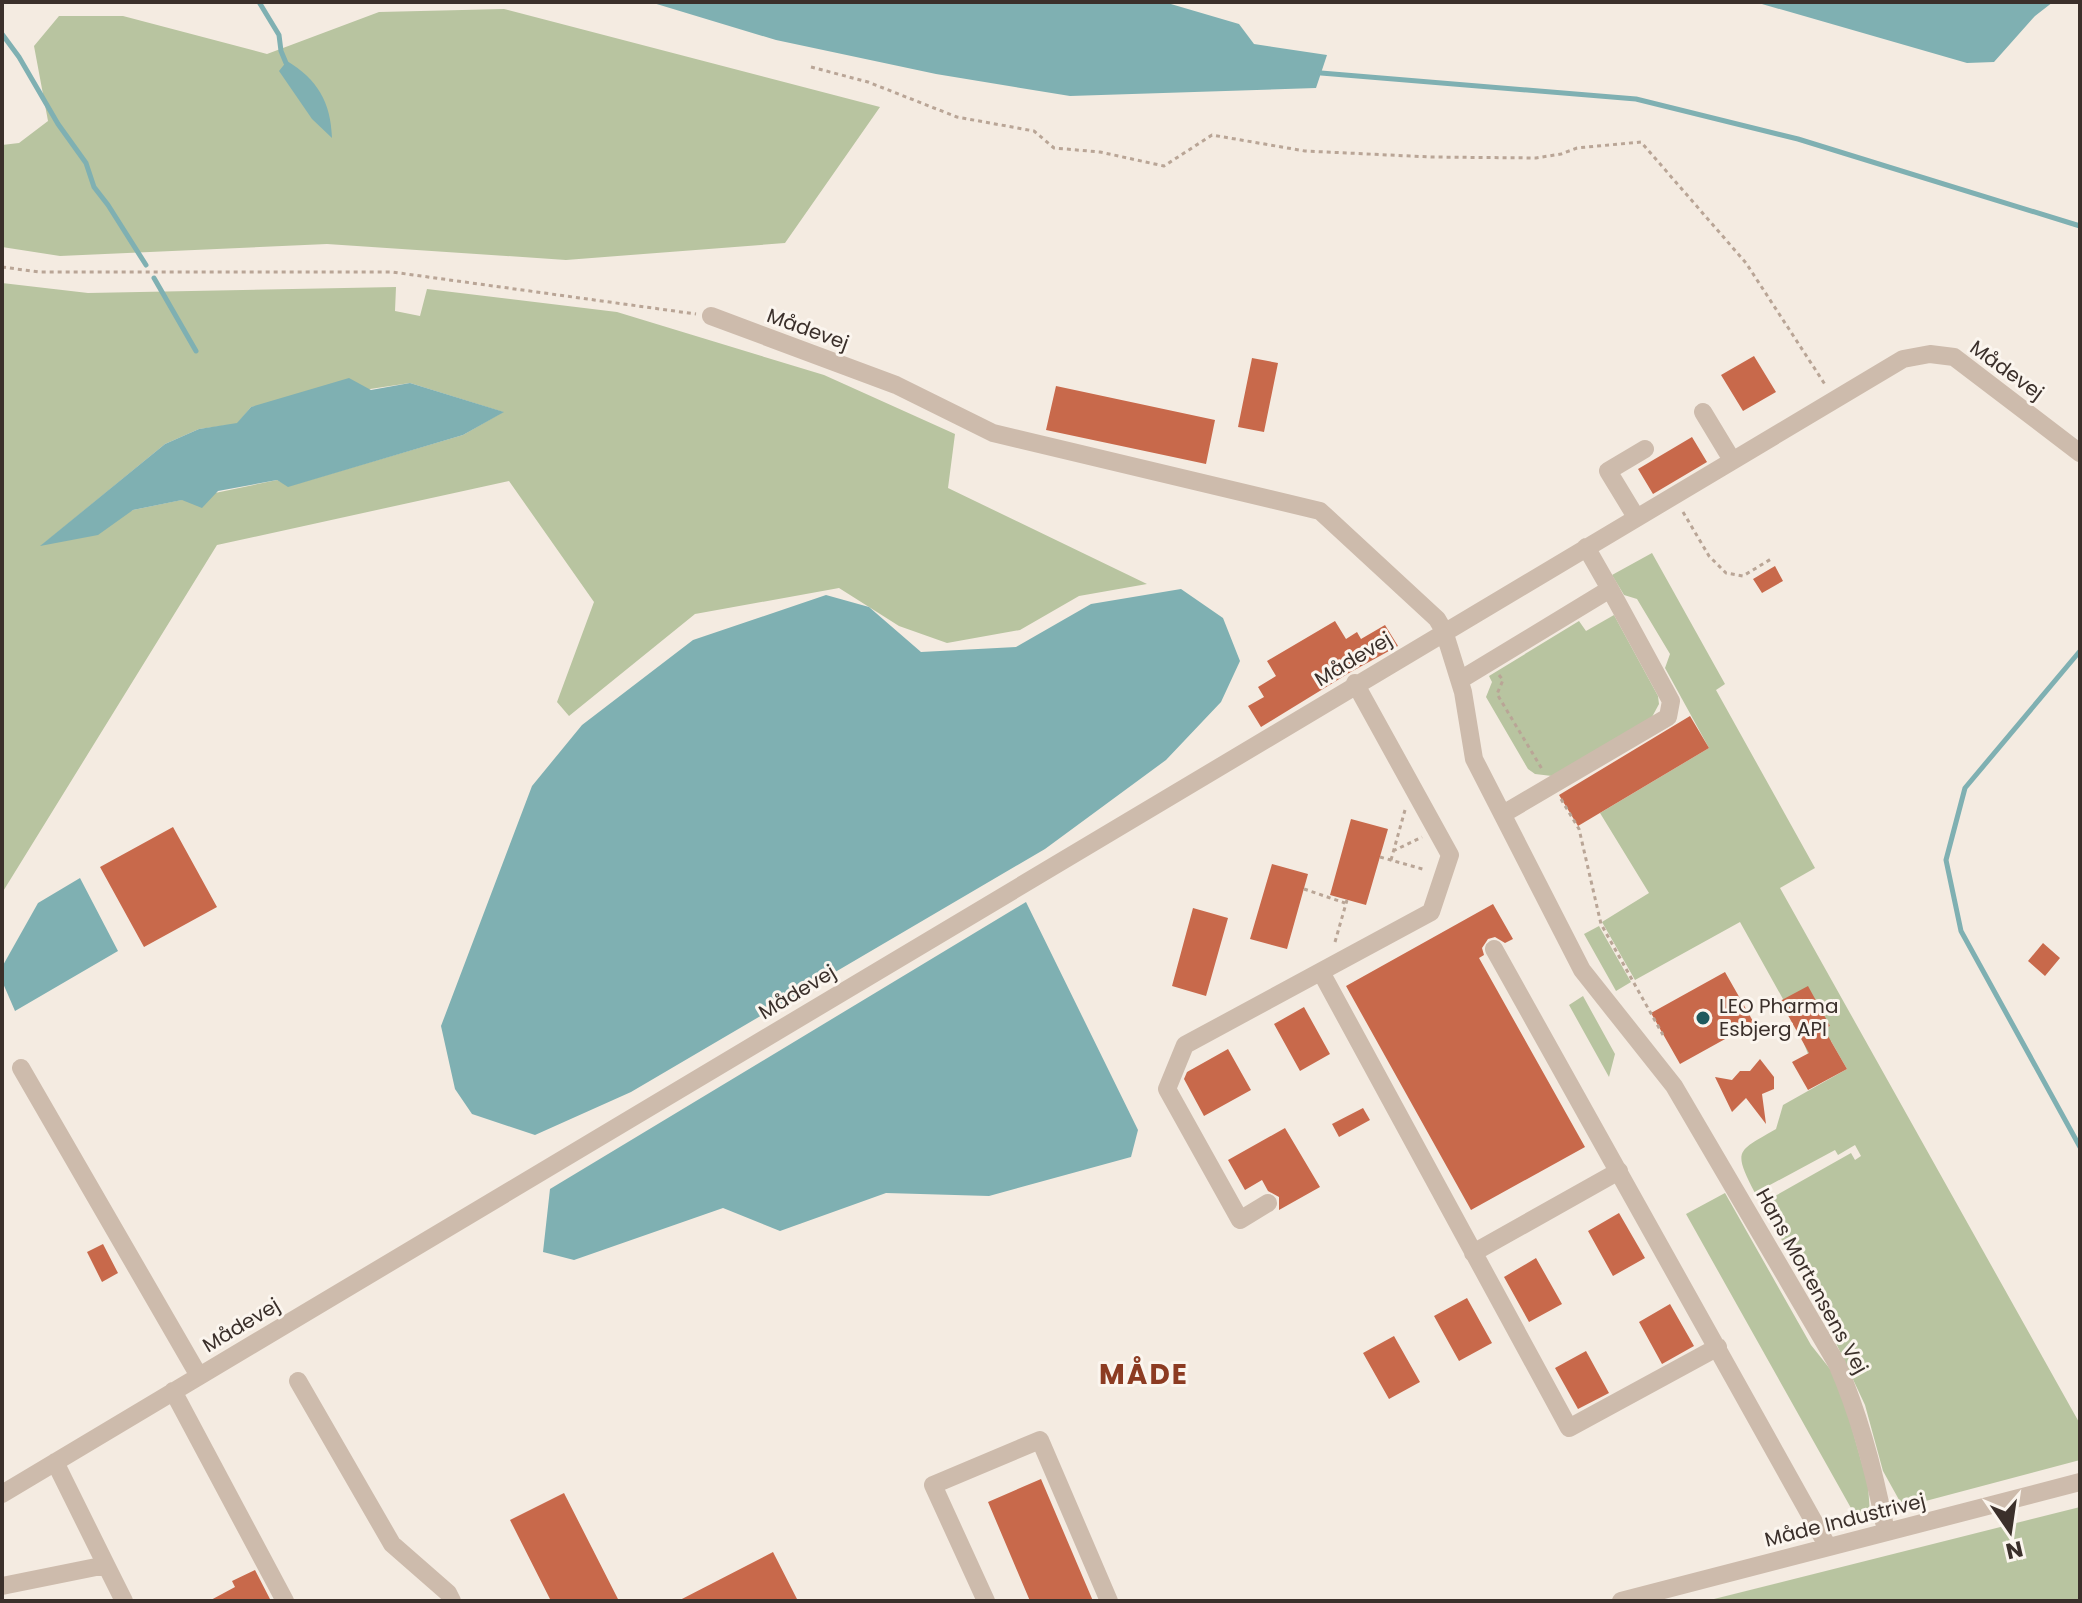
<svg xmlns="http://www.w3.org/2000/svg" width="2082" height="1603" font-family="Poppins,sans-serif">
<style>
.green{fill:#b8c4a0;fill-rule:evenodd}
.water{fill:#7fb0b2}
.lines{fill:none;stroke-linecap:round;stroke-linejoin:round}
.stream{stroke:#7fb0b2;stroke-width:5}
.building{fill:#c8694b}
.path{stroke:#b9a596;stroke-width:3;stroke-dasharray:4 4;stroke-linecap:butt}
.minor{stroke:#cdbbac;stroke-width:18}
.poi-dot{fill:#1f5a5e;stroke:#fbf5ee;stroke-width:3}
.labels{text-anchor:middle;stroke-width:6;stroke-linejoin:round;paint-order:stroke}
.street-label{font-size:20px;fill:#3b302b;stroke:#fbf5ee}
.poi-label{font-size:20px;fill:#3b302b;stroke:#fbf5ee;text-anchor:start}
.district-label{font-size:28px;font-weight:bold;letter-spacing:2px;fill:#8c3b22;stroke:#fbf5ee}
</style>
<rect width="100%" height="100%" fill="#f4ebe1"/>
<path class="green" d="M504,9L880,107L785,243L566,260L327,244L60,256L2,247V145L19,143L48,121L34,46L59,16H123L267,54L379,12Z
M2,283L88,293L396,287L395,311L420,316L427,289L617,312L824,375L955,434L948,488L1147,584L1079,596L1020,630L947,643L899,626L839,588L695,614L569,716L557,702L594,602L509,481L217,545L2,893ZM410,383L503,412L463,435L289,486L277,480L133,510L42,545L165,444L199,429L237,424L251,407Z
M1652,553L1725,684L1716,690L1815,868L1780,888L2080,1424V1460L1903,1507L1883,1471L1865,1405L1813,1294L1761,1204L1851,1153L1855,1160L1861,1156L1855,1145L1838,1155L1835,1150L1755,1193C1733,1150 1736,1152 1776,1129L1783,1105L1847,1069L1831,1041L1808,1054L1803,1041L1830,1026L1783,999L1740,922L1635,980L1602,922L1649,893L1600,813L1709,748L1665,668L1670,654L1637,599L1624,595L1612,575Z
M1614,615L1658,696L1659,704L1652,717L1552,776L1535,774L1528,769L1486,697L1492,682L1489,676L1579,621L1586,631Z
M1599,926L1631,982L1616,991L1584,934Z
M1583,996L1615,1054L1609,1077L1569,1005Z
M1725,1193L1811,1345L1838,1379L1868,1485L1870,1514L1856,1517L1686,1214Z
M2080,1507V1601H1706Z"/>
<path class="water" d="M650,2H1164L1239,24L1254,44L1327,55L1316,88L1070,96L936,74L776,40Z
M1755,2H2053L2035,16L1994,62L1967,63Z
M287,61C317,79 331,102 332,138L312,119L279,71Z
M349,378L371,390L410,383L504,412L463,435L288,487L277,480L218,491L202,508L182,500L133,510L98,535L40,546L165,444L199,429L237,423L251,407Z
M1181,589L1223,618L1240,661L1221,702L1166,760L1045,849L631,1092L535,1135L472,1114L455,1089L441,1026L532,786L582,725L693,640L826,595L869,607L921,652L1016,647L1091,604Z
M80,878L118,951L15,1011L2,981V967L38,903Z
M1026,902L1138,1130L1131,1157L989,1196L886,1193L780,1231L723,1208L574,1260L543,1252L550,1189Z"/>
<g class="lines">
<path class="stream" d="M259,2L279,35L281,51L286,63
M2,34L19,57L58,124L86,163L94,187L108,205L146,265
M1321,73L1636,99L1798,139L2080,226
M154,278L196,351
M2080,651L1965,788L1946,860L1961,931L2080,1147"/>
</g>
<path class="building" d="M1754,356L1776,392L1743,411L1721,375Z
M1252,358L1278,363L1264,432L1238,427Z
M1056,386L1215,420L1206,464L1046,430Z
M1692,437L1707,462L1653,494L1638,469Z
M1775,566L1783,581L1762,593L1753,579Z
M1335,621L1346,639L1357,632L1361,639L1385,625L1398,646L1349,673L1261,727L1248,706L1264,697L1258,687L1276,676L1267,661Z
M1690,716L1709,748L1578,826L1559,795Z
M1351,819L1388,829L1366,905L1330,895Z
M173,827L217,907L144,947L100,867Z
M1272,864L1308,874L1287,949L1250,939Z
M1493,904L1513,939L1505,943L1495,937L1488,939L1482,948L1484,955L1479,958L1585,1147L1471,1210L1346,986Z
M1193,908L1228,918L1206,996L1172,986Z
M2043,943L2060,958L2045,976L2028,961Z
M1725,972L1754,1023L1680,1064L1651,1013Z
M1808,986L1830,1026L1824,1029L1847,1069L1808,1090L1792,1062L1809,1053L1780,1001Z
M1304,1007L1330,1054L1300,1071L1274,1024Z
M1228,1049L1251,1090L1204,1116L1184,1079L1187,1072Z
M1760,1059L1774,1077V1089L1762,1094L1766,1124L1746,1098L1732,1112L1715,1077L1732,1080L1740,1071H1750Z
M1363,1108L1370,1120L1339,1137L1332,1124Z
M1285,1128L1320,1187L1279,1210V1197L1268,1191L1262,1180L1245,1190L1228,1160Z
M1619,1213L1645,1258L1613,1276L1588,1231Z
M103,1244L118,1273L102,1282L87,1252Z
M1536,1258L1562,1304L1529,1322L1504,1277Z
M1467,1298L1492,1343L1459,1361L1434,1316Z
M1670,1304L1694,1346L1662,1364L1639,1322Z
M1394,1336L1420,1382L1389,1399L1363,1353Z
M1586,1351L1609,1393L1578,1409L1555,1368Z
M1041,1479L1093,1601H1030L988,1502Z
M564,1493L619,1601H551L510,1520Z
M773,1552L798,1601H678Z
M255,1570L271,1601H209L235,1587L232,1581Z"/>
<g class="lines">
<path class="path" d="M811,67L868,82L957,117L1034,131L1054,148L1100,152L1164,166L1212,135L1305,151L1431,157L1536,158L1561,154L1577,148L1641,142L1746,263L1826,386
M2,267L39,272H392L696,314
M1683,512L1709,556L1726,573L1743,576L1771,559
M1499,675L1503,680L1497,694L1542,769
M1561,799L1579,829L1601,924L1663,1035
M1393,851L1422,837
M1380,857L1426,870
M1391,860L1405,810
M1304,889L1345,903
M1335,942L1347,900"/>
<path class="minor" d="M711,316L896,385L993,433L1320,511L1437,619L1444,631L1463,692L1474,759L1582,970L1674,1086L1837,1364C1861,1419 1875,1474 1886,1532
M1703,412L1732,460
M1636,517L1608,471L1645,449
M1460,680L1610,589L1586,547
M1503,814L1668,717L1671,701L1610,589
M1494,949L1828,1547
M1321,972L1569,1428L1718,1347
M21,1068L199,1376
M1268,1203L1240,1220L1167,1089L1185,1045L1431,912L1450,855L1355,683
M1473,1253L1619,1171
M298,1381L392,1544L448,1593L452,1601
M173,1391L285,1601
M55,1462L106,1565
M2,1494L1903,359L1930,354L1954,357L2080,453
M2,1586L106,1565L124,1601
M986,1601L933,1485L1040,1440L1109,1601
M1621,1601L2080,1482"/>
</g>
<circle class="poi-dot" cx="1703" cy="1018" r="8"/>
<g class="labels">
<g class="street-label">
<text transform="translate(808 329) rotate(20)" y="7">Mådevej</text>
<text transform="translate(2007 370) rotate(36)" y="7">Mådevej</text>
<text transform="translate(1353 659) rotate(-31)" y="7">Mådevej</text>
<text transform="translate(797 992) rotate(-31)" y="7">Mådevej</text>
<text transform="translate(1812 1281) rotate(61)" y="7">Hans Mortensens Vej</text>
<text transform="translate(241 1325) rotate(-31)" y="7">Mådevej</text>
<text transform="translate(1845 1520) rotate(-14)" y="7">Måde Industrivej</text>
</g>
<g class="poi-label">
<text x="1719" y="1013">LEO Pharma<tspan x="1719" dy="23">Esbjerg API</tspan></text>
</g>
<g class="district-label">
<text x="1144" y="1384">MÅDE</text>
</g>
</g>
<rect width="2082" height="1603" fill="none" stroke="#3b302b" stroke-width="8"/>
<g transform="translate(2010 1531) rotate(167)" stroke="#fbf5ee" stroke-width="6" paint-order="stroke">
<path d="M0-6L14 30L0 20L-14 30Z" fill="#3b302b"/>
<text y="-12" font-size="22" font-weight="bold" text-anchor="middle" fill="#3b302b">N</text>
</g>
</svg>
